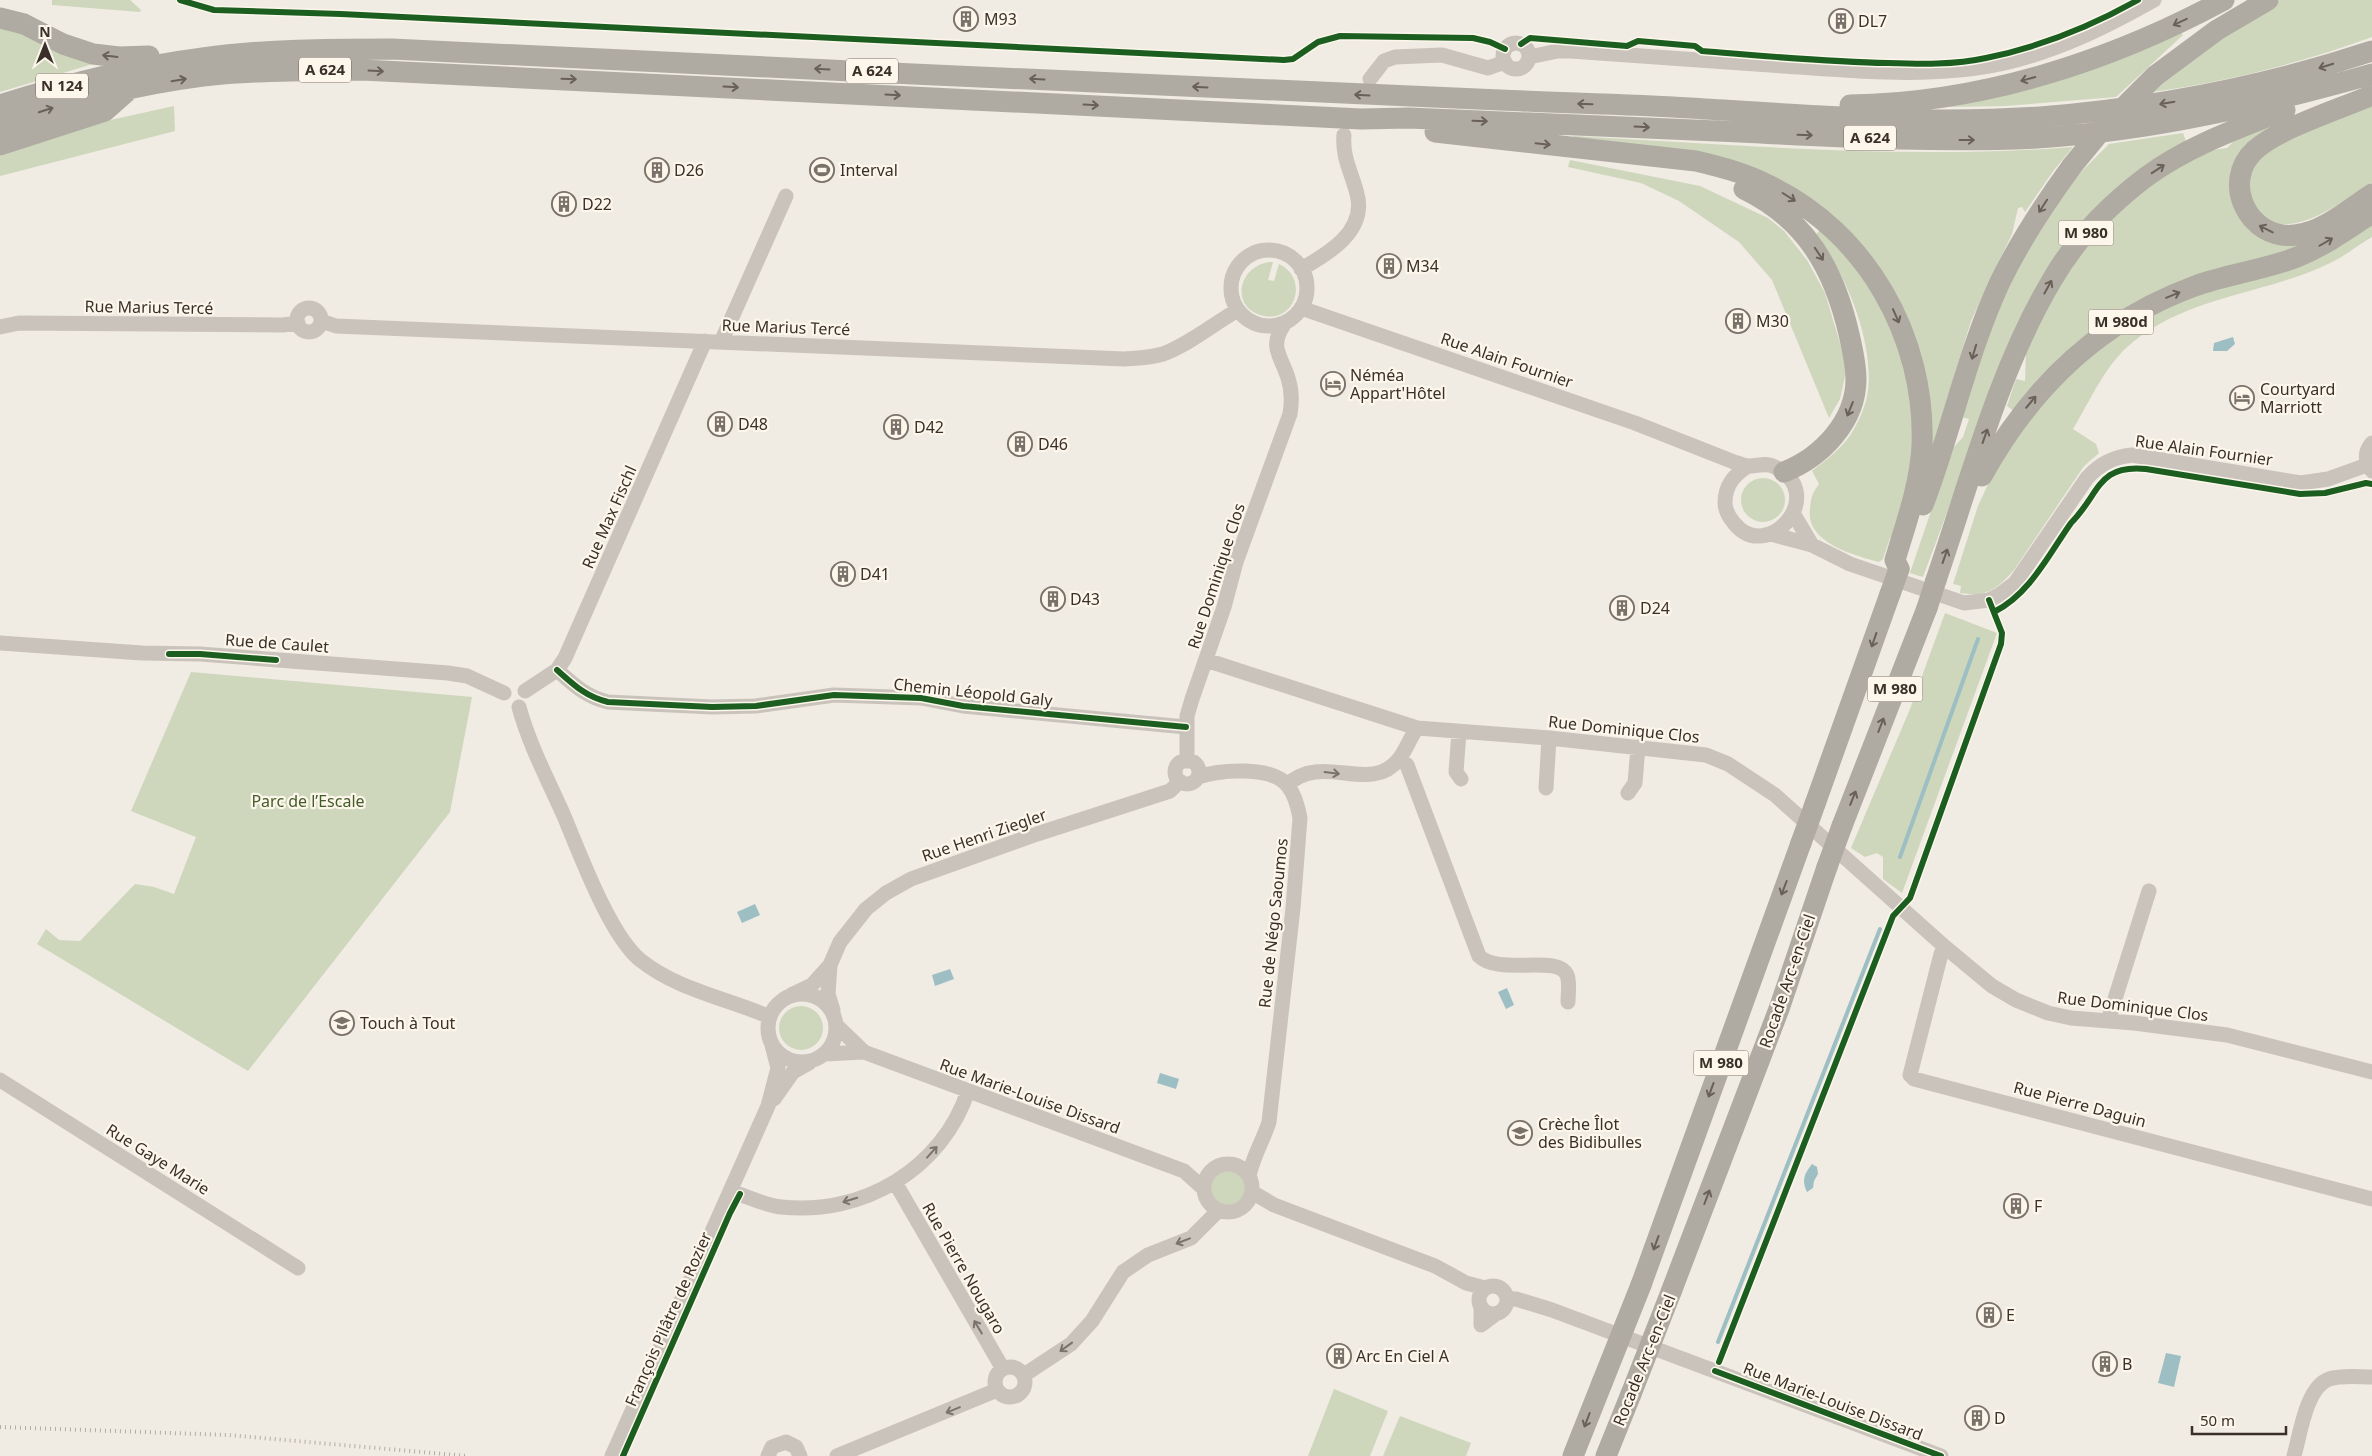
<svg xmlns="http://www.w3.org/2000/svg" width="2372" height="1456" font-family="'Noto Sans',sans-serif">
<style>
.green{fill:#ced7bc}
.water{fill:#9dbfc3}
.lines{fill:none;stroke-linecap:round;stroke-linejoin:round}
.stream{stroke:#9dbfc3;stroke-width:4}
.minor{stroke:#c9c3bc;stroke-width:15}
.highway{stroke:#afaaa2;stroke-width:21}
.rail{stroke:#b1aca6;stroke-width:4;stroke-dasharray:1 4;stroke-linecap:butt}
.highway-bridge{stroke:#afaaa2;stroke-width:21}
.cycleway-casing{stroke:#fcf6eb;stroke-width:9}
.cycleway{stroke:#1b5e20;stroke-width:6}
.oneway{stroke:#696159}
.oneway2{stroke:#7b726b}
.labels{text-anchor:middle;stroke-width:4.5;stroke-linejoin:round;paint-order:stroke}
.shield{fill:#fcf6eb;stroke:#756b63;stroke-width:1}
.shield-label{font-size:15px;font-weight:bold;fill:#3b3029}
.poi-label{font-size:16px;fill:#3b3029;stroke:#fcf6eb;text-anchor:start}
.street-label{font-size:16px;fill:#3b3029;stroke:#fcf6eb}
.park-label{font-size:16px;fill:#445c2a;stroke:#fcf6eb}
</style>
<rect width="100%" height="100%" fill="#f0ebe3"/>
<path class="green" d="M52,0H130L141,10L140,12L52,5Z
M2280,0H2372V37C2301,63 2227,82 2152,92C2186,60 2238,20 2280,0Z
M0,26L16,30L96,63L0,92Z
M2179,30L2183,35L2116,97L2006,106L1945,107Z
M2372,103V183C2341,202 2273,257 2250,197C2246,187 2249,170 2257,162C2282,136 2338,118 2372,103Z
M174,106L175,131L0,176V156L106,121Z
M2294,116L2262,135L2238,216L2311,242L2177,285L2014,411L2007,406L2016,379L2025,381L2026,351L2064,276L2107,222L2147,187L2204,151L2227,148L2235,140Z
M2183,133L2187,144L2102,207L1968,456L1923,577L1910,573L1952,449L1963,437L1969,419L1962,417L1985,343L2011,278L2072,181L2109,144Z
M1574,136C1740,145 1907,160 2073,147L2054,170L2025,212L2022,207L2018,208L2012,234L1971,321L1933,444L1928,443L1904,318L1794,192L1571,141Z
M1570,160L1700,186L1768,218L1784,231L1807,260L1825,293L1847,367L1840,399L1829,418L1772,280L1739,242L1679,201L1641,183L1568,167Z
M2372,222V237C2358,245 2345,256 2330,263C2267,294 2189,296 2133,342C2106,363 2090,401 2073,429L2096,444L2099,453L2084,466L2014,570C1996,590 1987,597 1960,593L1961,586L1953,584L1978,506L1999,460L2023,423L2089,354L2166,306Z
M1822,228L1846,254L1889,318L1912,395L1913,462L1893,538H1890L1883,559L1879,562C1853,555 1805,542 1810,509C1811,498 1812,493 1819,484L1812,471C1826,460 1841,449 1851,434C1859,421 1866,406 1868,391C1874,342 1846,272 1815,235Z
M1269,262H1273L1268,280L1274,281L1279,264C1309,278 1296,322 1264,316C1230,309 1237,267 1269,262Z
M1741 500a22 22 0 1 1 44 0a22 22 0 1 1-44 0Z
M1945,613L1997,633L1902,893L1883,879V857L1877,853L1865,857L1851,848L1910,709Z
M191,672L472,697L450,812L248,1071L37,944L46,929L59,940L80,941L135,884L154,887L174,894L196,837L131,811Z
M779 1028a22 22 0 1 1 44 0a22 22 0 1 1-44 0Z
M1211 1188a17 17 0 1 1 34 0a17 17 0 1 1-34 0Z
M1334,1389L1388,1411L1370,1456H1308Z
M1400,1416L1471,1443L1466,1456H1383Z"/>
<path class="water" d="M2233,337L2235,344L2227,351H2213L2214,343Z
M755,904L760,915L742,923L737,912Z
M950,969L954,979L935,986L932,975Z
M1507,988L1514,1005L1506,1009L1498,992Z
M1160,1073L1179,1079L1176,1089L1157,1083Z
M1812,1164L1817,1167L1818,1174L1814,1181L1813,1188L1807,1192C1801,1180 1805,1173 1812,1164Z
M2166,1353L2181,1356L2174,1387L2158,1383Z"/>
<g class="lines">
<path class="stream" d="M1900,857L1978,639
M1718,1342L1880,929"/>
<path class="minor" d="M1503 56a13 13 0 1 1 26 0a13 13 0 1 1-26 0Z
M1529,57L1558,51H1571C1642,56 1712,61 1783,66C1856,71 1932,79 2005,63C2060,50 2106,27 2154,0
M1370,79L1384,61L1395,57L1442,55L1488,68L1505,62
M1231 288a38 38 0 1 1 76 0a38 38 0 1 1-76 0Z
M1301,269C1328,254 1367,231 1357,194C1352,173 1342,158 1344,135
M1301,308L1635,423L1734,462C1739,463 1744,466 1749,466C1758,466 1766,462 1775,467C1830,494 1767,565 1734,523C1729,517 1725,511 1725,503C1725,485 1734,475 1748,466
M297 320a12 12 0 1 1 24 0a12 12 0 1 1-24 0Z
M321,321L336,326L1124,359C1137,358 1150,358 1163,354C1190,344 1213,324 1238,310
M0,327L19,323L283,325L298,323
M721,342L786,196
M2372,443C2364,452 2365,462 2372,471
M1793,513L1812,545
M1771,534L1812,545L1850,564L1964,603L1989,600L1999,595L2015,583L2087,478C2100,464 2113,457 2132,455L2301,483L2328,479L2367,465
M0,643L142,653L200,654L448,673L467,676L504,693
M1206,660L1417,728L1549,738L1706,755L1728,764L1775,795L1945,947L1992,986L2016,1000L2048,1013L2071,1018L2134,1023L2227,1035L2372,1072
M557,670C574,685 586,697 608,702L712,707L756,706L834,695L921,698L963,706L1186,727
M525,691L557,670L565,658L705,341
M519,707C529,744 548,780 564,816C580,854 609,933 639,959C677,990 726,998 770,1017
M1459,732L1456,772L1461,779
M1400,759L1407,765L1479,956C1499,976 1558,954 1567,975C1570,982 1568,994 1568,1002
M1175 772a12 12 0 1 1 24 0a12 12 0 1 1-24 0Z
M1187,761V716L1192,699L1224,607L1236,562L1290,414C1292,402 1292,390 1288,378C1281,355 1268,347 1285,323
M1198,777C1219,770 1272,765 1288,786C1295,795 1298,807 1300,818L1293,908L1269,1122C1263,1141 1253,1156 1249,1176
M1287,784C1296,778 1304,773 1315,772C1344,768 1377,787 1399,759C1406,750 1410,738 1417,728
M1546,788L1549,738
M1628,793L1635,783L1638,747
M1945,947L1941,954L1910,1075L1914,1079L2372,1199
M830,965L828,994L833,1010
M768 1028a34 34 0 1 1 68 0a34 34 0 1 1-68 0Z
M791,995L812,985L830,965L840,942L866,909L886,893L911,879L1037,834L1170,791L1180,781
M2108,1021L2149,891
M837,1026L864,1052L1184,1171L1204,1189
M825,1054L864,1052
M0,1080L298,1268
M774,1099L793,1072L809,1063
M1204 1188a24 24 0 1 1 48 0a24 24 0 1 1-48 0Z
M896,1184L1003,1369
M730,1191C746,1196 764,1205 781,1207C863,1216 942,1169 968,1091
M1252,1192L1274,1205L1435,1266L1466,1283L1485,1288
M1479 1300a14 14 0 1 1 28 0a14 14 0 1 1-28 0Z
M1507,1298L1516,1299L1552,1310L1941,1456
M1481,1307V1325L1497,1313
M995 1382a15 15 0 1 1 30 0a15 15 0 1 1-30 0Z
M1024,1375L1071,1344L1092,1321L1123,1272L1148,1255L1191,1238L1219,1210
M612,1456L768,1106L778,1068L772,1045
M768,1456L772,1447L786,1442L796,1447L800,1456
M837,1456L997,1390
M2294,1456C2300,1435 2306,1387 2329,1379C2342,1375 2358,1377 2372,1377"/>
<path class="highway" d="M0,18L24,24L63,44L93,54L119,57L149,56
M2155,76L2217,30L2268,0
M2372,95C2340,109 2279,128 2255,150C2220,182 2249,241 2295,235C2323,232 2349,209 2372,194
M0,105C67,84 133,67 203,58C265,49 329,49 392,49C761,66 1131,86 1500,100C1563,103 1627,104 1690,108C1806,115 1923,125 2040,117C2153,108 2264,87 2372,51
M1850,105C1981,103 2109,62 2224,0
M0,126C66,102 133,85 203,76C255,70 309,71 362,70L1361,119L1409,118C1520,122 1630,127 1740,132C1839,137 1939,143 2037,138C2152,131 2262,105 2372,74
M1435,132L1696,161C1721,167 1745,173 1768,185C1867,232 1926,338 1922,446C1920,485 1906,523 1895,560L1899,569
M0,145L105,111L131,88
M1744,189C1806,219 1834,269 1849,334C1852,348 1856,363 1856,379C1856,421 1822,457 1784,472
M1982,476C2031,387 2099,321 2195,286C2228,274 2264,270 2297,257C2324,246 2348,229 2372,213
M1923,505C1951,432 1967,353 2000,282C2020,241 2045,203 2072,166
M1936,580C1970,481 1999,369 2052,280C2075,240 2109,205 2146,177C2188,146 2237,129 2285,110
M1815,804L1890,594
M1842,826L1927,608
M1641,1285L1801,843
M1671,1292L1779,1009L1827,867
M1573,1456L1602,1383
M1606,1456L1631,1394"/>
<path class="rail" d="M0,1427L228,1435L467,1456"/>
<path class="highway-bridge" d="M2072,166L2105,126L2155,76
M1890,594L1899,569
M1927,608L1936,580
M1801,843L1815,804
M1827,867L1842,826
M1602,1383L1641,1285
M1631,1394L1671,1292"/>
<defs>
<path id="cycleway" d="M180,0L214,10L341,14L1284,60L1293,59L1318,42L1340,36L1473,38L1490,42L1505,49
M1521,44L1530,38L1627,46L1638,41L1695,46L1702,51C1764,56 1826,62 1888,63C1920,64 1954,65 1986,58C2040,47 2090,27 2138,0
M1994,612C2030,594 2049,554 2071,523C2100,494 2097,464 2146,469L2300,494L2325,493L2366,483L2372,484
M169,654H200L276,660
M557,670C574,685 586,697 608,702L712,707L756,706L834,695L921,698L963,706L1186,727
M1719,1362L1893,916L1910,898L2001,644L2002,633L1989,600
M1715,1371L1941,1456
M623,1456L730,1213L740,1194"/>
</defs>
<use href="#cycleway" class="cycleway-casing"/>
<use href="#cycleway" class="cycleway"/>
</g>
<defs><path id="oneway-shaft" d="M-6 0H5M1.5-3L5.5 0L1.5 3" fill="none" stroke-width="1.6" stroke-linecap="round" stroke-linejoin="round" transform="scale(1.25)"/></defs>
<g class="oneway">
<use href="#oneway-shaft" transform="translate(2180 22) rotate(155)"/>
<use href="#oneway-shaft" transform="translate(110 56) rotate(-173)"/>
<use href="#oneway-shaft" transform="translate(2326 66) rotate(163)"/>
<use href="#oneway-shaft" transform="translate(822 69) rotate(-177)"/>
<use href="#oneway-shaft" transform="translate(376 71) rotate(3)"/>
<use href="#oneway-shaft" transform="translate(569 79) rotate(2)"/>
<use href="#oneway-shaft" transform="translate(1037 79) rotate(-177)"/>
<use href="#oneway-shaft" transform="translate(2028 79) rotate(165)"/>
<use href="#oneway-shaft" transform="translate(179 80) rotate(-9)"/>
<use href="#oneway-shaft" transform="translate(731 87) rotate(3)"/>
<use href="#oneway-shaft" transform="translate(1200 87) rotate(-177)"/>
<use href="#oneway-shaft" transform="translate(893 95) rotate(3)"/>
<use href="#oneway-shaft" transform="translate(1362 95) rotate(-177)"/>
<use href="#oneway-shaft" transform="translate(2167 103) rotate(170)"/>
<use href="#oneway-shaft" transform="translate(1585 104) rotate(-178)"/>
<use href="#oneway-shaft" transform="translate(1091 105) rotate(3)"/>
<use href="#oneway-shaft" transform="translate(46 110) rotate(-18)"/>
<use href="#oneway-shaft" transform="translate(1480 121) rotate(2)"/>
<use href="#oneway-shaft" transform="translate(1642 127) rotate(3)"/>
<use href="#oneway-shaft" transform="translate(1805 135) rotate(2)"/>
<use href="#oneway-shaft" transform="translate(1967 140)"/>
<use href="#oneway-shaft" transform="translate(1543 144) rotate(6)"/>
<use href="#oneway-shaft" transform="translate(2158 169) rotate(-33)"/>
<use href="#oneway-shaft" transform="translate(1789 197) rotate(32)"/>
<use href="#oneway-shaft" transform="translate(2043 206) rotate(123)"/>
<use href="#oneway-shaft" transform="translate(2266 229) rotate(-153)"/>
<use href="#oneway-shaft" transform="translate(2326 242) rotate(-30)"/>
<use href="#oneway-shaft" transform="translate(1819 254) rotate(56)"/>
<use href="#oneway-shaft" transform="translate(2048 287) rotate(-61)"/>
<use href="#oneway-shaft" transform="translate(2173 295) rotate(-22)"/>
<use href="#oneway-shaft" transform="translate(1896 316) rotate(66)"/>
<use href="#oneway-shaft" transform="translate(1974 352) rotate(107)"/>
<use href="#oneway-shaft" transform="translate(2031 402) rotate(-50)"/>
<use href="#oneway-shaft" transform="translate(1850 409) rotate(112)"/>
<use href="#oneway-shaft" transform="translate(1985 436) rotate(-71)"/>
<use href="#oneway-shaft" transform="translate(1945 556) rotate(-71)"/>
<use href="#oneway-shaft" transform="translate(1874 640) rotate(109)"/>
<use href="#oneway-shaft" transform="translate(1881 725) rotate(-69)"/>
<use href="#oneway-shaft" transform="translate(1853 798) rotate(-68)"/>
<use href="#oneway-shaft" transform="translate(1784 888) rotate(111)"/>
<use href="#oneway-shaft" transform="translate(1711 1090) rotate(110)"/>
<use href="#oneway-shaft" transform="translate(1707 1197) rotate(-69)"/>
<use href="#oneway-shaft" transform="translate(1656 1243) rotate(110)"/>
<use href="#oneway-shaft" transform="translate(1587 1420) rotate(111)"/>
</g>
<g class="oneway2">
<use href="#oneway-shaft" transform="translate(1332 773) rotate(7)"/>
<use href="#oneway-shaft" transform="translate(932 1152) rotate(-48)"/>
<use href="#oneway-shaft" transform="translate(850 1200) rotate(163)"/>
<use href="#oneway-shaft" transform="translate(1183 1241) rotate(159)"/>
<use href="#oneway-shaft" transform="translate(978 1327) rotate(-121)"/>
<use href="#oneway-shaft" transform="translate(1066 1347) rotate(144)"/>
<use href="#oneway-shaft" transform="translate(953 1410) rotate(158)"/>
</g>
<defs>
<symbol id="building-ring" viewBox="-11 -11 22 22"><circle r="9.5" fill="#fcf6eb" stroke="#7a716a" stroke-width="1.5"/><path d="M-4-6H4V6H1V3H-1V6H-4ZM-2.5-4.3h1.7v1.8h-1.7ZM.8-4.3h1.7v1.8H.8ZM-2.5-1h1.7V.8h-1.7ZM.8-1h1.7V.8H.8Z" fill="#7a716a"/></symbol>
<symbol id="stadium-ring" viewBox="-11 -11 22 22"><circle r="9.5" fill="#fcf6eb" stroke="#7a716a" stroke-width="1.5"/><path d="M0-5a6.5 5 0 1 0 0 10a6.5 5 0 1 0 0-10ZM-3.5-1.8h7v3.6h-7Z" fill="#7a716a"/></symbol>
<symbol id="hotel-ring" viewBox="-11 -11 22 22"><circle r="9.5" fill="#fcf6eb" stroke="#7a716a" stroke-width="1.5"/><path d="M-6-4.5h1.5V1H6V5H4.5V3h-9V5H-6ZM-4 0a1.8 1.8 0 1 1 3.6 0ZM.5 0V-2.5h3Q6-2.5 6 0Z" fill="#7a716a"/></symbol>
<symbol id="school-ring" viewBox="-11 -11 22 22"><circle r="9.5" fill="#fcf6eb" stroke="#7a716a" stroke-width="1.5"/><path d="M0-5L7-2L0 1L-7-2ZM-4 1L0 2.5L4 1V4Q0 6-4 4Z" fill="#7a716a"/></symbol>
</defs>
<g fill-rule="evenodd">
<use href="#building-ring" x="952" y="5" width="28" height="28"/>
<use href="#building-ring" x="1827" y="7" width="28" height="28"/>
<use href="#building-ring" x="643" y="156" width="28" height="28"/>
<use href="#stadium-ring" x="808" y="156" width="28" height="28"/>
<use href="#building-ring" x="550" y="190" width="28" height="28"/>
<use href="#building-ring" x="1375" y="252" width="28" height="28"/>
<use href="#building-ring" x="1724" y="307" width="28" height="28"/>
<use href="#hotel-ring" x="1319" y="370" width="28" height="28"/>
<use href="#hotel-ring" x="2228" y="384" width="28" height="28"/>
<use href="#building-ring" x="706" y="410" width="28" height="28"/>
<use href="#building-ring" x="882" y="413" width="28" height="28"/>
<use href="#building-ring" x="1006" y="430" width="28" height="28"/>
<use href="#building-ring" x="829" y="560" width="28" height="28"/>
<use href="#building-ring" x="1039" y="585" width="28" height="28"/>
<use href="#building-ring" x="1608" y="594" width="28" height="28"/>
<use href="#school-ring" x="328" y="1009" width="28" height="28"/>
<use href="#school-ring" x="1506" y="1119" width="28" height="28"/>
<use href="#building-ring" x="2002" y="1192" width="28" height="28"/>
<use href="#building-ring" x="1975" y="1301" width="28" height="28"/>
<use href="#building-ring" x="1325" y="1342" width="28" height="28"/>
<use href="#building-ring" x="2091" y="1350" width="28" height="28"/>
<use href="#building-ring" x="1963" y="1404" width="28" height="28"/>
</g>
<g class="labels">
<g class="shield">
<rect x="299" y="57.5" width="52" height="25" rx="4"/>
<rect x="846" y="58.5" width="52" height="25" rx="4"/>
<rect x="36" y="73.5" width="52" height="25" rx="4"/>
<rect x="1844" y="125.5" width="52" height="25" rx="4"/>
<rect x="2058.5" y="220.5" width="55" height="25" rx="4"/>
<rect x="2088.5" y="309.5" width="65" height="25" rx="4"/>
<rect x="1867.5" y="676.5" width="55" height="25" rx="4"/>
<rect x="1693.5" y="1050.5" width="55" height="25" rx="4"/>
</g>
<g class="shield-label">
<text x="325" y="75">A 624</text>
<text x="872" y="76">A 624</text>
<text x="62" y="91">N 124</text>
<text x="1870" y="143">A 624</text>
<text x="2086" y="238">M 980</text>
<text x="2121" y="327">M 980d</text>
<text x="1895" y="694">M 980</text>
<text x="1721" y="1068">M 980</text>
</g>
<g class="poi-label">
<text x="984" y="25">M93</text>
<text x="1858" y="27">DL7</text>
<text x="674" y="176">D26</text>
<text x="840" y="176">Interval</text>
<text x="582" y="210">D22</text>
<text x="1406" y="272">M34</text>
<text x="1756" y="327">M30</text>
<text x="1350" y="381">Néméa<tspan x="1350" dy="18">Appart'Hôtel</tspan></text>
<text x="2260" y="395">Courtyard<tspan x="2260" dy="18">Marriott</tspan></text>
<text x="738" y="430">D48</text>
<text x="914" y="433">D42</text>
<text x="1038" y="450">D46</text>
<text x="860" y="580">D41</text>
<text x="1070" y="605">D43</text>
<text x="1640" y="614">D24</text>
<text x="360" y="1029">Touch à Tout</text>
<text x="1538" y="1130">Crèche Îlot<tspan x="1538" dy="18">des Bidibulles</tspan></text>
<text x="2034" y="1212">F</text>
<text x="2006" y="1321">E</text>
<text x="1356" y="1362">Arc En Ciel A</text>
<text x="2122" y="1370">B</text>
<text x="1994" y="1424">D</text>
</g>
<g class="street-label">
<text transform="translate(149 307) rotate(1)" y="6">Rue Marius Tercé</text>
<text transform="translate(786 327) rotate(2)" y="6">Rue Marius Tercé</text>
<text transform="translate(1507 360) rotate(19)" y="6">Rue Alain Fournier</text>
<text transform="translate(2204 450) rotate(8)" y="6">Rue Alain Fournier</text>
<text transform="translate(609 517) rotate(-66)" y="6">Rue Max Fischl</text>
<text transform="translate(1216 576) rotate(-72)" y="6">Rue Dominique Clos</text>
<text transform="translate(277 643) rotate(4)" y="6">Rue de Caulet</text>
<text transform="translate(973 692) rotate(6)" y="6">Chemin Léopold Galy</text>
<text transform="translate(1624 729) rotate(6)" y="6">Rue Dominique Clos</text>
<text transform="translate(984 835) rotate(-19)" y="6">Rue Henri Ziegler</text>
<text transform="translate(1273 923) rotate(-84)" y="6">Rue de Négo Saoumos</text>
<text transform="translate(1787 981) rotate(-71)" y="6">Rocade Arc-en-Ciel</text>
<text transform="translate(2133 1006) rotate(7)" y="6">Rue Dominique Clos</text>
<text transform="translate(1030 1096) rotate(20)" y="6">Rue Marie-Louise Dissard</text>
<text transform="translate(2080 1104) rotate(15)" y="6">Rue Pierre Daguin</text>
<text transform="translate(158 1159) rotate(32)" y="6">Rue Gaye Marie</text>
<text transform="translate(964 1268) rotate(60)" y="6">Rue Pierre Nougaro</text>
<text transform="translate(668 1319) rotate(-66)" y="6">François Pilâtre de Rozier</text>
<text transform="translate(1644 1360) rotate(-68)" y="6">Rocade Arc-en-Ciel</text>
<text transform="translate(1833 1401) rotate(21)" y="6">Rue Marie-Louise Dissard</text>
</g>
<g class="park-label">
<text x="308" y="807">Parc de l’Escale</text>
</g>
</g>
<g transform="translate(45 45)" stroke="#fcf6eb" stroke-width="4" paint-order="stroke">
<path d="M0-4L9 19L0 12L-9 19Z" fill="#3b3029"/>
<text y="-8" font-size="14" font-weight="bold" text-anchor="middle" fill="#3b3029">N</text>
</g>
<path d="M2192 1426v8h94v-8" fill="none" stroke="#3b3029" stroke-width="2.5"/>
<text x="2200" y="1426" font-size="15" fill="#3b3029" stroke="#fcf6eb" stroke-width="4" paint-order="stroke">50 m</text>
</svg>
